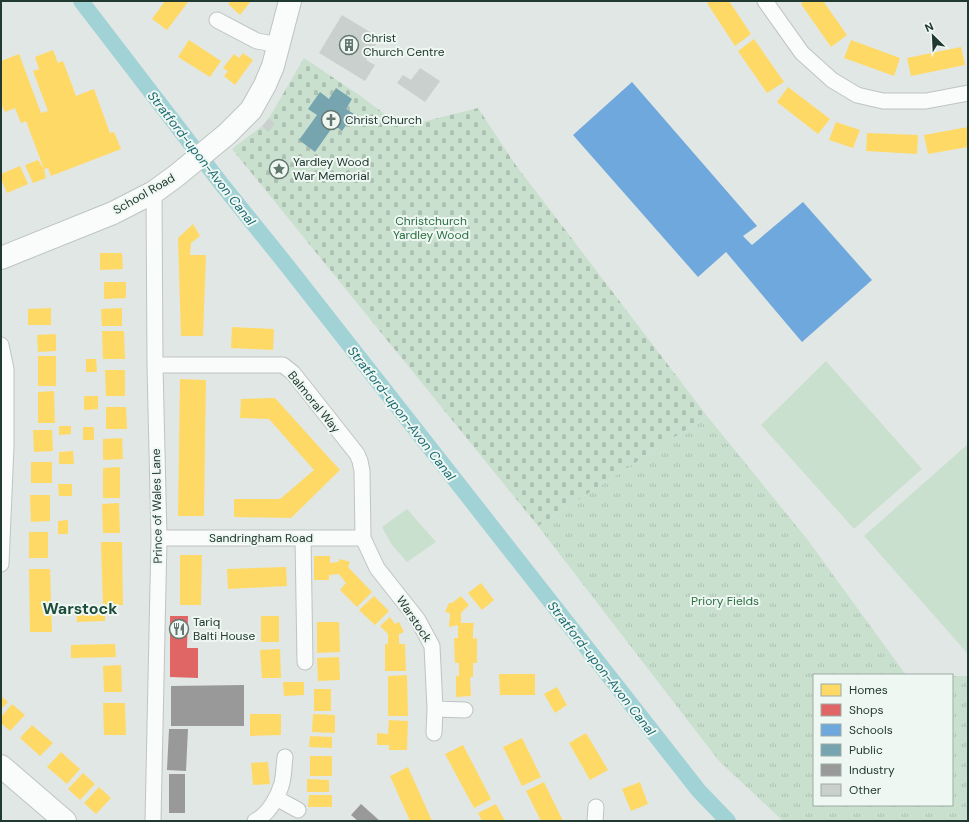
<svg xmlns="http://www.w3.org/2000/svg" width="969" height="822" font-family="'DM Sans',sans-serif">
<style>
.grass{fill:url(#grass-tufts)}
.cemetery{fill:url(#cemetery-stones)}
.green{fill:#cae0cf}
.homes{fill:#ffd966}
.shops{fill:#e06666}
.schools{fill:#6fa8dc}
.public{fill:#76a5af}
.industry{fill:#999}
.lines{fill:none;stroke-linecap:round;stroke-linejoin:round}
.canal{stroke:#a1d2d5;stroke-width:16}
.building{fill:#cad0cd}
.street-casing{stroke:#bec4c1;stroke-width:17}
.secondary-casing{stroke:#bdc5c1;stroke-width:24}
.street{stroke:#fafbfb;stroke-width:15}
.secondary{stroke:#fafbfb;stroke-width:22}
.labels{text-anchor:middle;stroke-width:4;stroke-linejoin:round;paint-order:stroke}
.poi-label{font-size:12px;fill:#203931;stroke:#eff7f2;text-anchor:start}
.street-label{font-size:12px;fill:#203931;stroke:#eff7f2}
.park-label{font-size:12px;fill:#2b6f41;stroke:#eff7f2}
.water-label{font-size:13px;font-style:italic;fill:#1b6b74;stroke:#eff7f2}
.district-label{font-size:16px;font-weight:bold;fill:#1d4b3c;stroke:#eff7f2}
</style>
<defs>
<pattern id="grass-tufts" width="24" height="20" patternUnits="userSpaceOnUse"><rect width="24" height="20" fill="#cae0cf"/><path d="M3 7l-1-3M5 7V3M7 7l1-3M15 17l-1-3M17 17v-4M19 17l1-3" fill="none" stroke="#adc1b2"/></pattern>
<pattern id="cemetery-stones" width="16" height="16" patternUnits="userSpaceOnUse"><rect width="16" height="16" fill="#cae0cf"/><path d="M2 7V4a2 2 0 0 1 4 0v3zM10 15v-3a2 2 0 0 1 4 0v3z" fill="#adc1b2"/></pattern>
</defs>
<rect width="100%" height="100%" fill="#e1e7e4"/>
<path class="grass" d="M707,416L807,539L906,675H814V805H952V676H968V821H783L719,761L538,526Z"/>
<path class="cemetery" d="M304,58L362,97L402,127L478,108L515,164L707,416L538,526L232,149L266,123Z"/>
<path class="green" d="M826,361L922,469L854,529L761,425Z
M968,444V654L864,536Z
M407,509L436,542L407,562L392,545L382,527Z"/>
<path class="homes" d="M165,1H187L188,2L167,30L152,19Z
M231,1H251L240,15L228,4Z
M710,1H729L751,34L735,46L707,3Z
M804,1H823L847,35L831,47L801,4Z
M754,39L784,82L767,93L738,51Z
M189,40L221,61L210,77L178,57Z
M851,40L900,58L894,76L844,58Z
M961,47L965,65L911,76L907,58Z
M53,50L58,63L63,61L76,96L94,89L110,133L114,132L121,149L51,176L48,168L44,169L26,121L21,123L15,108L5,112L1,103V61L19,54L41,113L48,111L33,71L39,69L35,57Z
M243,53L253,60L235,85L224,76L228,71L223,68L234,54L239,58Z
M788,87L830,119L818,134L777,102Z
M836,122L860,130L853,148L829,140Z
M968,127V147L928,154L924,135Z
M867,133L918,135L917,154L866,151Z
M38,160L44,169L46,178L33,183L25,165Z
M20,166L28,184L7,193L1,178V174Z
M193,224L200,236L191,243L190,255H206L203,336H181L178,238Z
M100,253H122L123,269L100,270Z
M104,282H126V298L104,299Z
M51,308V325H28V309Z
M122,308V326H102L101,309Z
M232,327L274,329L273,350L231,348Z
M102,331H124L125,359H103Z
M56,334V351L38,352L37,335Z
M38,356H56V386H38Z
M86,359H96L97,372H86Z
M105,370H125V396H106Z
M180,379L206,380L204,516H178Z
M54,391L55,423H38V392Z
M84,396H98V409L84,410Z
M275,398L340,470L291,518L234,517V499H280L314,470L269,419L240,418L241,399Z
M106,407H126L127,429H106Z
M59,426H71V434L59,435Z
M83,427H94V440H83Z
M33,430H52L53,451L34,452Z
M122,438L123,459L103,460V439Z
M73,451L74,464H59V452Z
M31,462H52V483H31Z
M120,467V498H103V468Z
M58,484H72V496H59Z
M30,495H50V521L31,522Z
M119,503L120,533H103L102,504Z
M68,520V534H58V521Z
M29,532H48V558H29Z
M101,542H122L123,605H103Z
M180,555H202L201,605H180Z
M314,556H330V563L338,562L340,559L350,562L348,567L372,592L357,607L340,590L346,583L339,574L329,575V580H314Z
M286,567L287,586L228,589L227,569Z
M29,569H50L52,632H30Z
M481,583L494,600L482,610L468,593Z
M374,596L389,611L375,625L359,610Z
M461,596L469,605L461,613V623H474L473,630V639L477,638V663H473V677H470L471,696L456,697V676H459V663H455L454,638H458V625L449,627L450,613L445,612L449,603H452Z
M76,609H105V621L77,622Z
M261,616H279V642H261Z
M390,617L395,624L399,622L404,632L399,634V644H405L406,671H385V644H388V634L380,626Z
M317,622H339L340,652L317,653Z
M115,644L116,657L71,658V645Z
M280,649L281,678H262L260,650Z
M339,657L340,680L318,681L317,658Z
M121,665L122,692H104L103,666Z
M499,674H535V695H500Z
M407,675L408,716H388V676Z
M283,682H304V695L284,696Z
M557,687L567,705L555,713L544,694Z
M314,689H331V711H314Z
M1,696L8,702L1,709Z
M103,703H125L126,735H104Z
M12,704L25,715L10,731L1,723V717Z
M250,714H281V735L250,736Z
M313,714L335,715V733L312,732Z
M389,720L408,721L407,750H389V745H377V733L388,734Z
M32,725L53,743L40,756L20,738Z
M586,733L608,770L590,780L569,743Z
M310,736L332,737V748L309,747Z
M522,738L541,777L522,786L503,747Z
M463,745L491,799L474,808L445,754Z
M61,752L80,769L67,784L47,767Z
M310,756H332V776H310Z
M268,762L270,784L253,785L251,763Z
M408,767L432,821H410L390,776Z
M83,773L95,784L80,800L68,789Z
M307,779L329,780V792H307Z
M544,782L563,821H541L526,791Z
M640,782L648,804L631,811L622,789Z
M99,787L111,798L96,814L84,803Z
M309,795H332V807H308Z
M496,804L505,821H482L478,813Z"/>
<path class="shops" d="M170,616H188L187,648H198V678L170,677Z"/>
<path class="schools" d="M632,82L757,226L743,236L752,245L803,202L872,280L802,342L726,252L698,277L573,135Z"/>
<path class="public" d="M336,88L352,99L346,109L354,114L342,131L334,125L315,152L299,140L317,115L308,109L320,92L329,99Z"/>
<path class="industry" d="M244,685V726H171V686Z
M169,729H188L186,771L167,770Z
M169,774H185V813H169Z
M361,804L380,821H358L351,815Z"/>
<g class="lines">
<path class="canal" d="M81,1L223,186L285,263L699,791L728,821"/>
</g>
<path class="building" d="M342,15L380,38L366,60L375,65L365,81L319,53Z
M420,68L440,81L425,102L397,83L403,75L411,80Z
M269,118L275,124L268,132L262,126Z"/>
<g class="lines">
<defs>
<path id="street" d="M765,1L802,53L832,80L857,95L883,101H926L968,93
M217,20L257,41L279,45
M1,345L6,369V446L1,448
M155,365H283L293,373L357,454L360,461L362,471L363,538L377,568L418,620L432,646L435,709L434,733
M159,538H363
M303,538L305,662
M1,564L6,446
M435,709L465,710
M276,798L298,810
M153,821L159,538L155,365L154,192
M255,821C269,814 278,797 282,783C284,774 284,765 285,757
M595,821L596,807"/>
<path id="secondary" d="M1,258L113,213L154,192L176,176L227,134L251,110L265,85L273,66L290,1
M1,766L65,821"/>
</defs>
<use href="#street" class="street-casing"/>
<use href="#secondary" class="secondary-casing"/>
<use href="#street" class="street"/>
<use href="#secondary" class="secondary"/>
</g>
<defs>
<symbol id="building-ring" viewBox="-11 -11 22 22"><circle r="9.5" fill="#eff7f2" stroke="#647670" stroke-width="1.5"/><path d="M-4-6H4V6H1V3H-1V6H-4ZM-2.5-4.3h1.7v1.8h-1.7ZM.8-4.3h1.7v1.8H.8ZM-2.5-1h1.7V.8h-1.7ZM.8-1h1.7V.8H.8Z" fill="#647670"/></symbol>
<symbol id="church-ring" viewBox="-11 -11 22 22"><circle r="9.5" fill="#eff7f2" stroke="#647670" stroke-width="1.5"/><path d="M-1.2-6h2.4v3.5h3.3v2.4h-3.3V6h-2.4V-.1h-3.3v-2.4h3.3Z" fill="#647670"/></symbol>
<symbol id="sight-ring" viewBox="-11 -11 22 22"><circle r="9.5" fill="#eff7f2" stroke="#647670" stroke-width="1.5"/><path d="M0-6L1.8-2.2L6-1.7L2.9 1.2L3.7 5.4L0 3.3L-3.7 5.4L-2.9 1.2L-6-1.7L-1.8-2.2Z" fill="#647670"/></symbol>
<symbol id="restaurant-ring" viewBox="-11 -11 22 22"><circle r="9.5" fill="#eff7f2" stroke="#647670" stroke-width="1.5"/><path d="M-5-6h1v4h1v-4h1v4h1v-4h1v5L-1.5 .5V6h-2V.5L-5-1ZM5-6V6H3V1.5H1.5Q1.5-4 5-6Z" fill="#647670"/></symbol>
</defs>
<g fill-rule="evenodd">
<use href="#building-ring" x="338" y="34" width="22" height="22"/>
<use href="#church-ring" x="320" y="109" width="22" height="22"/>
<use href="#sight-ring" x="268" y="158" width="22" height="22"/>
<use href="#restaurant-ring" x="168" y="618" width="22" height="22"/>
</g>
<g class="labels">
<g class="poi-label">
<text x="363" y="42">Christ<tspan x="363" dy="14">Church Centre</tspan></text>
<text x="345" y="124">Christ Church</text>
<text x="293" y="166">Yardley Wood<tspan x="293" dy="14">War Memorial</tspan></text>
<text x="193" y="626">Tariq<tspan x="193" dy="14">Balti House</tspan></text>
</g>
<g class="street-label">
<text transform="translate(144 194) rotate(-30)" y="4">School Road</text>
<text transform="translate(314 402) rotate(51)" y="4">Balmoral Way</text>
<text transform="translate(157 506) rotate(-91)" y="4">Prince of Wales Lane</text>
<text x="261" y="542">Sandringham Road</text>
<text transform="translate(414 619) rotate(56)" y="4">Warstock</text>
</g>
<g class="park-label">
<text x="431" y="225">Christchurch<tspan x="431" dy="14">Yardley Wood</tspan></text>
<text x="725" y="605">Priory Fields</text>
</g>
<g class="water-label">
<text transform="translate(202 158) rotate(52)" y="5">Stratford-upon-Avon Canal</text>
<text transform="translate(402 413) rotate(52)" y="5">Stratford-upon-Avon Canal</text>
<text transform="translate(602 668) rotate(52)" y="5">Stratford-upon-Avon Canal</text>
</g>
<g class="district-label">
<text x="80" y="614">Warstock</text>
</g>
</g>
<rect width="969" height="822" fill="none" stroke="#203931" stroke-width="4"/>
<rect x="813" y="674" width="140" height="132" fill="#eff7f2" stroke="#9caba5"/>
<rect x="821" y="684" width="20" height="12" fill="#ffd966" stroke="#9caba5"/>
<text x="849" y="694" font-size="12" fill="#203931">Homes</text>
<rect x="821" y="704" width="20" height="12" fill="#e06666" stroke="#9caba5"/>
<text x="849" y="714" font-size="12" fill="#203931">Shops</text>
<rect x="821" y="724" width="20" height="12" fill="#6fa8dc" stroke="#9caba5"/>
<text x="849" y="734" font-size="12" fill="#203931">Schools</text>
<rect x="821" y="744" width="20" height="12" fill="#76a5af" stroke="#9caba5"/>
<text x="849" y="754" font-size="12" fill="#203931">Public</text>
<rect x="821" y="764" width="20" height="12" fill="#999999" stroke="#9caba5"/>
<text x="849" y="774" font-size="12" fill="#203931">Industry</text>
<rect x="821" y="784" width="20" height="12" fill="#cad0cd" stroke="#9caba5"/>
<text x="849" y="794" font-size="12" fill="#203931">Other</text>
<g transform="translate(933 36) rotate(336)" stroke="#eff7f2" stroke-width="3" paint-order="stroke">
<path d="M0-3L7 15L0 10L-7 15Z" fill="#203931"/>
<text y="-6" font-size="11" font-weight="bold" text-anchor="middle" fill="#203931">N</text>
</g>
</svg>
